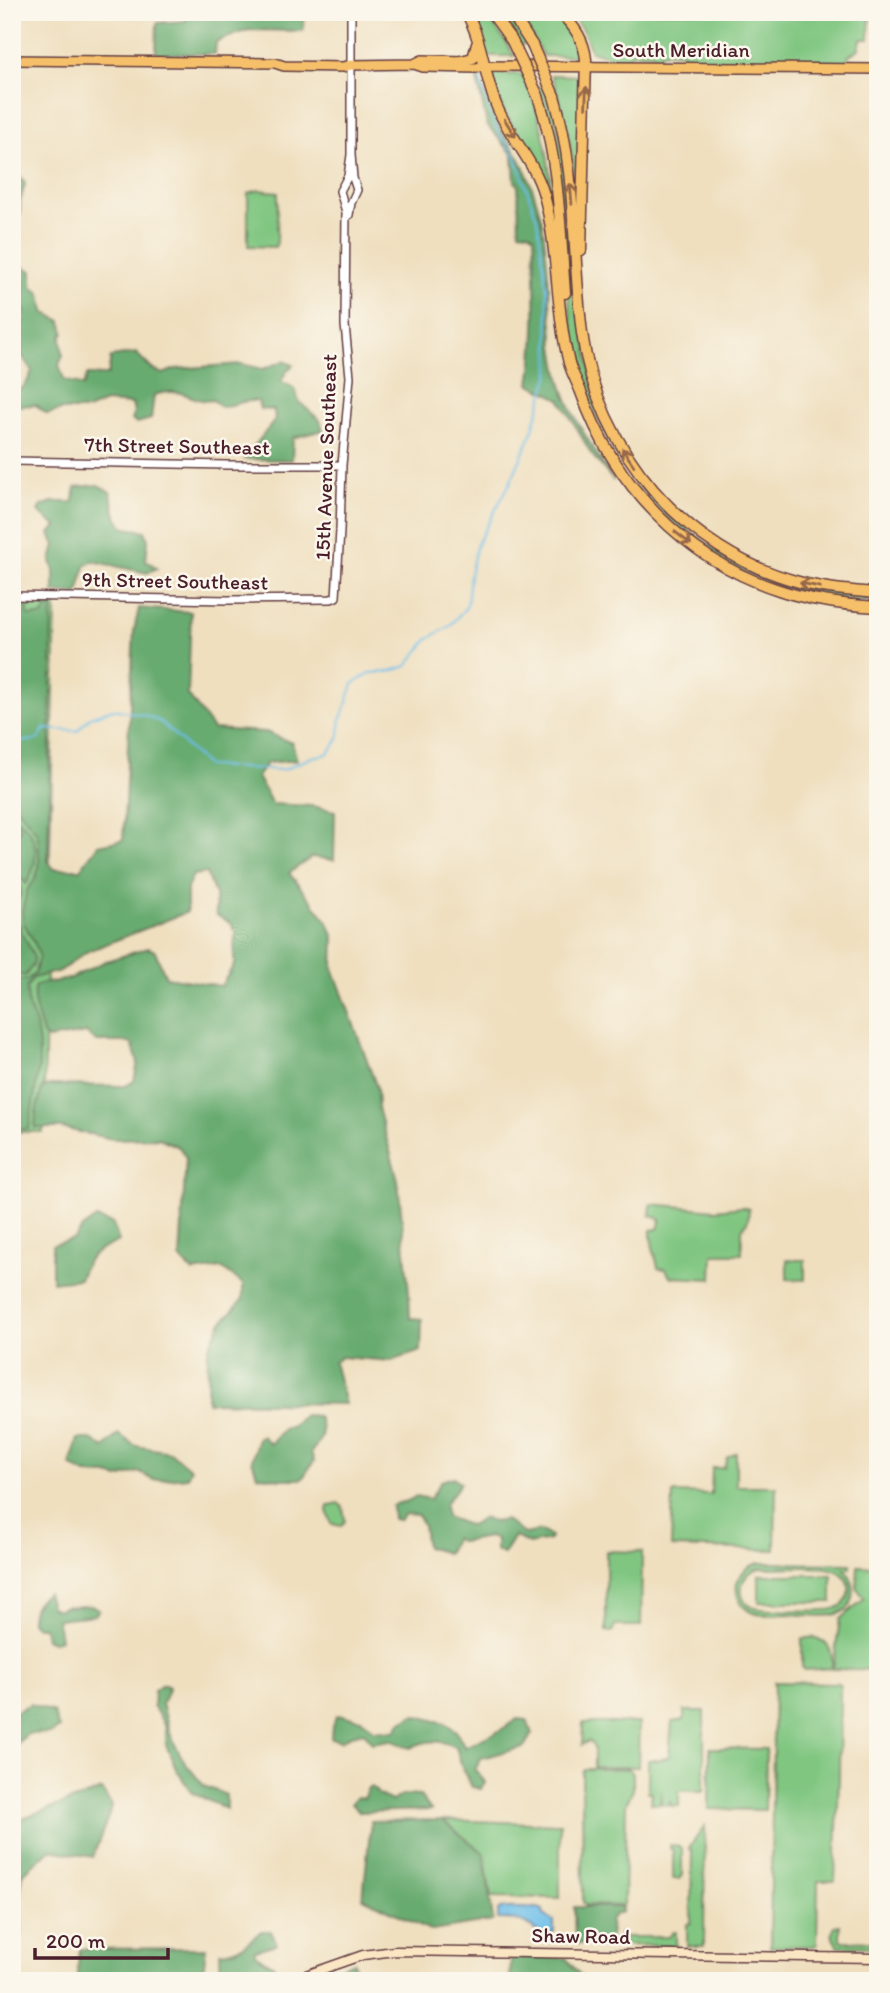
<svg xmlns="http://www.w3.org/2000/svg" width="890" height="1993" font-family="Itim,sans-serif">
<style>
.green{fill:#80c681;stroke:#657256;stroke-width:2;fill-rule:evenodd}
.forest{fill:#68ab6f;stroke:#59654d;stroke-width:2}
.water{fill:#6ebfe9;stroke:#5c6f8a;stroke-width:2}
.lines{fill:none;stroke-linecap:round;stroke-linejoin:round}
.stream{stroke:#6ebfe9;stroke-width:2}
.tertiary-casing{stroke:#633c41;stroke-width:10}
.secondary-casing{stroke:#633c41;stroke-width:11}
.primary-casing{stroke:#633c41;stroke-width:12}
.motorway-casing{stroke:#633c41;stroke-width:13}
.tertiary{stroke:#fff;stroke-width:7}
.secondary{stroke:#fbe6c4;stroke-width:8}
.primary{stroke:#f6c06b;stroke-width:9}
.motorway{stroke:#f6c06b;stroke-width:10}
.motorway-bridge-casing{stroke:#633c41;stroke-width:13;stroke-linecap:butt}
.motorway-bridge{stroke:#f6c06b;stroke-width:10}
.oneway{stroke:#976748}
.labels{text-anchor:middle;stroke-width:5;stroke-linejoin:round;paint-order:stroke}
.street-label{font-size:21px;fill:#4a1f2b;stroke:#fbf7ec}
</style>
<rect width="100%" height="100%" fill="#fbf7ec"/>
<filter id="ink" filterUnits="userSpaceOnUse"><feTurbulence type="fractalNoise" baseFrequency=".0143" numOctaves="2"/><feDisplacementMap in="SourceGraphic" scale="14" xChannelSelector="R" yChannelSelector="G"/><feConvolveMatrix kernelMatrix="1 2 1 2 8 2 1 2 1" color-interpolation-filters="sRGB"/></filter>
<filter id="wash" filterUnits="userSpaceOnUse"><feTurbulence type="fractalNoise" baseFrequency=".00686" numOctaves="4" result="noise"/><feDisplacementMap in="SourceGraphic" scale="28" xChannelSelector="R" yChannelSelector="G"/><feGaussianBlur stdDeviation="1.57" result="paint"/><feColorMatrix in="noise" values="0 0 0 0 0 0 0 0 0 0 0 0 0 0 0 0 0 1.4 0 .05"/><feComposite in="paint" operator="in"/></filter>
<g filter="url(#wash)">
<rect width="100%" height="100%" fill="#efdfbf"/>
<path class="green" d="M472,12H485L508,45L514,56H486L478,25Z
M497,12H506L527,44L519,45Z
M518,12H556L573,31L582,54L581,56H543Z
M569,12H870L869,39H861L859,49L848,56V62L688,60L680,52L660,53V59H654V54L633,53L625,59L612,58L591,51L583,31Z
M495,74H524C546,129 551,169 554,227L538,170L501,106L491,78Z
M551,75L585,76L579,214C574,166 569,120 551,75Z
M538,86L548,88C567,143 566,202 572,260C574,288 581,316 586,343C590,364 592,386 597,406C602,421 611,436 618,449C655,509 715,561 784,582C812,590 848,592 878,597V602C855,601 832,600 809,595C687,565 595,465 574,342C560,257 570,168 538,86Z
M259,190L278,192L277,242L275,247L248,246V193Z
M12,602L56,603L43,1132H12Z
M651,1204L715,1210L742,1207L749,1209L748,1220L742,1230V1254H713L712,1279L670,1277L666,1269L658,1268C656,1255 650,1243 651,1230L658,1229L661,1219L650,1215Z
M787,1260H805V1280L787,1279Z
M736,1453V1486H776L775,1550L671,1547L673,1493L711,1494L712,1468H724L727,1458Z
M338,1503L343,1507L345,1521L341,1526L332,1524L327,1511L328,1506Z
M606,1551L642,1552L641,1626H615L612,1632L606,1631Z
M759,1563L851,1564V1568L845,1569C858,1585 858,1611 832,1615C819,1617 803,1615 789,1614C778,1614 761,1617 751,1612C741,1607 735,1595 737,1584C740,1572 748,1566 759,1563ZM761,1568C781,1568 812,1565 831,1569C844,1571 853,1584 848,1597C846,1602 842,1606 837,1608C830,1612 759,1611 752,1607C733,1596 742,1571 761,1568Z
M858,1566L878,1567V1670L833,1669L840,1619L864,1599L857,1588Z
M759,1575H832V1602H759Z
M814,1637C830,1643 833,1651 832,1668L805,1670L802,1667V1639Z
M774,1682L838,1683L840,1686L839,1778L835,1881H818L817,1944L814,1946L770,1947Z
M684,1711H704V1791H679V1806H671L670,1800V1805L661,1804V1792L660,1804H651L652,1792H648V1760H661L669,1756L672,1722L684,1720Z
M583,1723H639L638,1767H594V1748L592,1743L589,1741L582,1745Z
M710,1748L766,1749L765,1810L709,1809Z
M584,1769H629L633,1773V1790L626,1804L624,1904L623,1906L586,1905L583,1903L582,1772Z
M442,1820L560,1824V1898L491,1897L484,1853Z
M705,1826L704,1946H687V1924L691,1923L692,1850L689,1849C690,1846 704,1827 705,1826Z
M670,1845L677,1846L682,1848V1877L678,1879H673V1850L670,1849Z
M840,1925V1939L842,1941L872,1942V1947L839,1946C833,1941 830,1933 835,1926Z
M672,1932H676V1946L618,1945L620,1933H621L622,1937H670Z"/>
<path class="forest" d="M189,12H344V15H304L303,31L248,30L216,42L215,54H156L157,23L185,21Z
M477,78C487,90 489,107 496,122C502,135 512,145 519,158C529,176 536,198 541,218C552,272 547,329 561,382C571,418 595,450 614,481L592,455L560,399L530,384C538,335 535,286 534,236L529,232L519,231L518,184L515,182L513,154L487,125Z
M12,172L21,178L25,184L20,202V214L12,219Z
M12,263L32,271V286L41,294L44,312L61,321L64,332L61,338L63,355L59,365L64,380L83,386L87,375H108L111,357L136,353L152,369L163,374L175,369L241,364L263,369L284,361L293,365L287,371L281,381L295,389L299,402L320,420L323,430L293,438L292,460L244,459L275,420L274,410L260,409L258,401C242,399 237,405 221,407L213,400C199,402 197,398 184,394C175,391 163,392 154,395L151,419L137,423L132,420L134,413L132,404L105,402L87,410H61L47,414L36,405L12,406V393C24,390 29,381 32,370L21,355V343L12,337V324L24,321L25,311L12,299Z
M98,485L110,492L117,519L125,528L145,531L148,540L146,560L157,568L147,573L93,561L85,566L78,594L54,592V571L51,561L55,545L50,534L56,526L38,512L40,507L52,502H73L76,487Z
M12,604L28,605V616H43L47,607L52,606L48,861L54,869H80L98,845L123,840L134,631L139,608L191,612L188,695L213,729L266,732L292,743L297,760L267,763L257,777L272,804L312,806L335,811L334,860L312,857L289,873L328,922L334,938L333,968L377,1088L378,1108L398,1180L409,1292L410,1318L422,1319L421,1351L391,1361L341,1357L334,1362L345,1404L207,1402L208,1349L221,1323L243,1299V1284L221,1268L193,1272L180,1258L186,1158L179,1147L159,1138L113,1139L61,1128H35L36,1112L42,1088L49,1085L125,1086L134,1081L138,1062L132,1044L125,1042H97L86,1033L48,1039L43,1035C40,1019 30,1003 35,986L41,984L69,979L106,961L148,948L155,951L166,977L221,986L234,965L235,931L231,923L216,915L215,894L206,873L193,875L187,888V912L86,952L60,971L33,978L27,987L28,1005L36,1024L39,1044V1067L29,1129H12V979L27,980L35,973L39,956L35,944L23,922L22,911L27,890L34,881L39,867V842L36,831L15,805L12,772Z
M12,814C20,820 31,830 34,840C38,854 34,872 26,884L12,867V835L18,832L20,829L18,823L12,822Z
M12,874C32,898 13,895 16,916C17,926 30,945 34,958L33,965L25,976L12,973Z
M96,1218L113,1224L119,1241C95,1253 89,1252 79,1279L52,1282V1245L74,1239L82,1228Z
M304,1415L318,1416C325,1431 322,1440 311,1452L314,1461L302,1479H280L257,1475L252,1460L258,1437L262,1436L270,1444L283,1429L292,1426Z
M118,1434L136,1446L170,1452L191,1469L187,1477L154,1480L138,1472L119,1478L107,1475L86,1474L70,1465L78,1439H91L104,1448Z
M453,1477L461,1483L445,1504L446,1517L471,1526L483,1518L494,1522L505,1520L524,1534L541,1531L551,1536L550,1540L529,1544L514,1536L503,1554L496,1551V1539L488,1537L461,1542L455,1538L447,1553L426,1547L423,1526L418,1515L405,1514L399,1520L393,1519L392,1506C401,1500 405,1505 416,1496L430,1499L441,1481Z
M47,1593L51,1607L58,1610L66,1606C78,1609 87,1602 99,1609L96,1614C83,1618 69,1616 57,1620L60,1639L52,1642L46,1639L44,1627H36L31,1622C31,1608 36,1601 47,1593Z
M163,1684L169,1687L162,1704L172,1739L185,1763L204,1786L226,1795V1809L192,1793L176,1769L166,1745V1727L153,1706L154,1690Z
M30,1704L53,1712L59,1728L51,1733L27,1734L12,1749V1714Z
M337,1715L361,1719L374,1730L395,1731L400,1723L414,1715L445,1723L456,1731L465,1747L501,1730L517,1719L527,1720L532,1734L524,1747L481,1758L475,1770L485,1782L481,1789L472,1787L463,1770L456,1747C439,1739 426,1740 410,1748L390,1740L372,1743L364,1732L351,1735L341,1741L331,1738L332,1726Z
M372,1787L379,1795L392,1801L402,1795L420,1796L431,1810L360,1812L351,1804L357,1797L365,1798L367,1789Z
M102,1790L112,1806L93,1857L50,1850L23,1873L20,1895L22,1936L12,1942V1824L25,1817Z
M442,1820L484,1853L493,1921L432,1931L363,1898L371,1821Z
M574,1907H622V1912L615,1914L610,1921L611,1944H575Z
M261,1931H271L277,1944L255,1950V1954L274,1966L275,1976L263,1981H221L220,1952C238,1951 248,1944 261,1931Z
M206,1948L202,1981H76L80,1949Z
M511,1957L566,1958L585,1981H510Z
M354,1962L355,1972L349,1981H331L330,1976L332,1970Z"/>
<path class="water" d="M503,1908H538L543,1910L544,1915L554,1921V1932L548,1935C536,1933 537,1930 527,1925C518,1919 509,1919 498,1919V1911Z"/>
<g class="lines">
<path class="stream" d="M12,742L28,741L39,739L44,729L77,731L90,717L113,709L144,715L161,722L207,766L283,770L312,757L327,754L338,741L341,719L353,684L370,673L388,672L407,666L429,638L450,626L467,606L470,574L477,544L510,483L531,435L550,373L547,290L537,219L515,155L498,132L481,85L479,76"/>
</g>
</g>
<g filter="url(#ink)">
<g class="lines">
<defs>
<path id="tertiary" d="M349,215L351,203L357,190L353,178L351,155V12
M12,461L227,465H342
M12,596L228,600L331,599L336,597L340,531L342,465L350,377L345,325L346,212L340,191L348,176L351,155"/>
<path id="secondary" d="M289,1981L363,1955L395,1951L878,1958"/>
<path id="primary" d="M12,60L275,63L284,66L343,67L351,65L414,64L423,67L476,68L484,66L878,69
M414,64L422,60L466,61"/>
<path id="motorway" d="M466,12C483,41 484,77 497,107C510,138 535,162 544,195C559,250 555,308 569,363C572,373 577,382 581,392C613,484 685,560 779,590C811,601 844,605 878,607
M491,12L512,41
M511,12L532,45
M559,12C573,24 584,40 586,59L581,250
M461,61L473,58L477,44
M538,96C559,159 560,227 565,293
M554,96C577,172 572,254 582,333C597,449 685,552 799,582C825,589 851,591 878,593"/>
</defs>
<use href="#tertiary" class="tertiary-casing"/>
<use href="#secondary" class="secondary-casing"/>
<use href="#primary" class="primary-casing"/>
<use href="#motorway" class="motorway-casing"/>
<use href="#tertiary" class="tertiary"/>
<use href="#secondary" class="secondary"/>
<use href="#primary" class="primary"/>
<use href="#motorway" class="motorway"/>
<defs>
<path id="motorway-bridge" d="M512,41L538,96
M532,45L554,96"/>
</defs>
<use href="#motorway-bridge" class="motorway-bridge-casing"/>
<use href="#motorway-bridge" class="motorway-bridge"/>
</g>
<defs><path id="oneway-shaft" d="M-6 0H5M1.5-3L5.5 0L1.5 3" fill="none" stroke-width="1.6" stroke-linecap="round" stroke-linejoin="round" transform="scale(1.75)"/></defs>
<g class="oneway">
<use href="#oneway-shaft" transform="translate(586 97) rotate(-88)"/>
<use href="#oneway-shaft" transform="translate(510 128) rotate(58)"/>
<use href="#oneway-shaft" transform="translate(571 194) rotate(-95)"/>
<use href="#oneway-shaft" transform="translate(628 457) rotate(-124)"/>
<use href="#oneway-shaft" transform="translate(683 538) rotate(38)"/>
<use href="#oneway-shaft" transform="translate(810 585) rotate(-168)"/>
</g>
</g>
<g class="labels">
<g class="street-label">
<text x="681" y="57">South Meridian</text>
<text transform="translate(177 446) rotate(1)" y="7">7th Street Southeast</text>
<text transform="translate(326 457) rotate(-88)" y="7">15th Avenue Southeast</text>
<text transform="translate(175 581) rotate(1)" y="7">9th Street Southeast</text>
<text transform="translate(581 1936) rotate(1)" y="7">Shaw Road</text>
</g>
</g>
<rect width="890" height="1993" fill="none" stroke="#fbf7ec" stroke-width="42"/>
<path d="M35 1948v10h133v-10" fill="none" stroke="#4a1f2b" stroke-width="3.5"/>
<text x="46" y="1948" font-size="21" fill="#4a1f2b" stroke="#fbf7ec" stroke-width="5" paint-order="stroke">200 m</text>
</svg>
